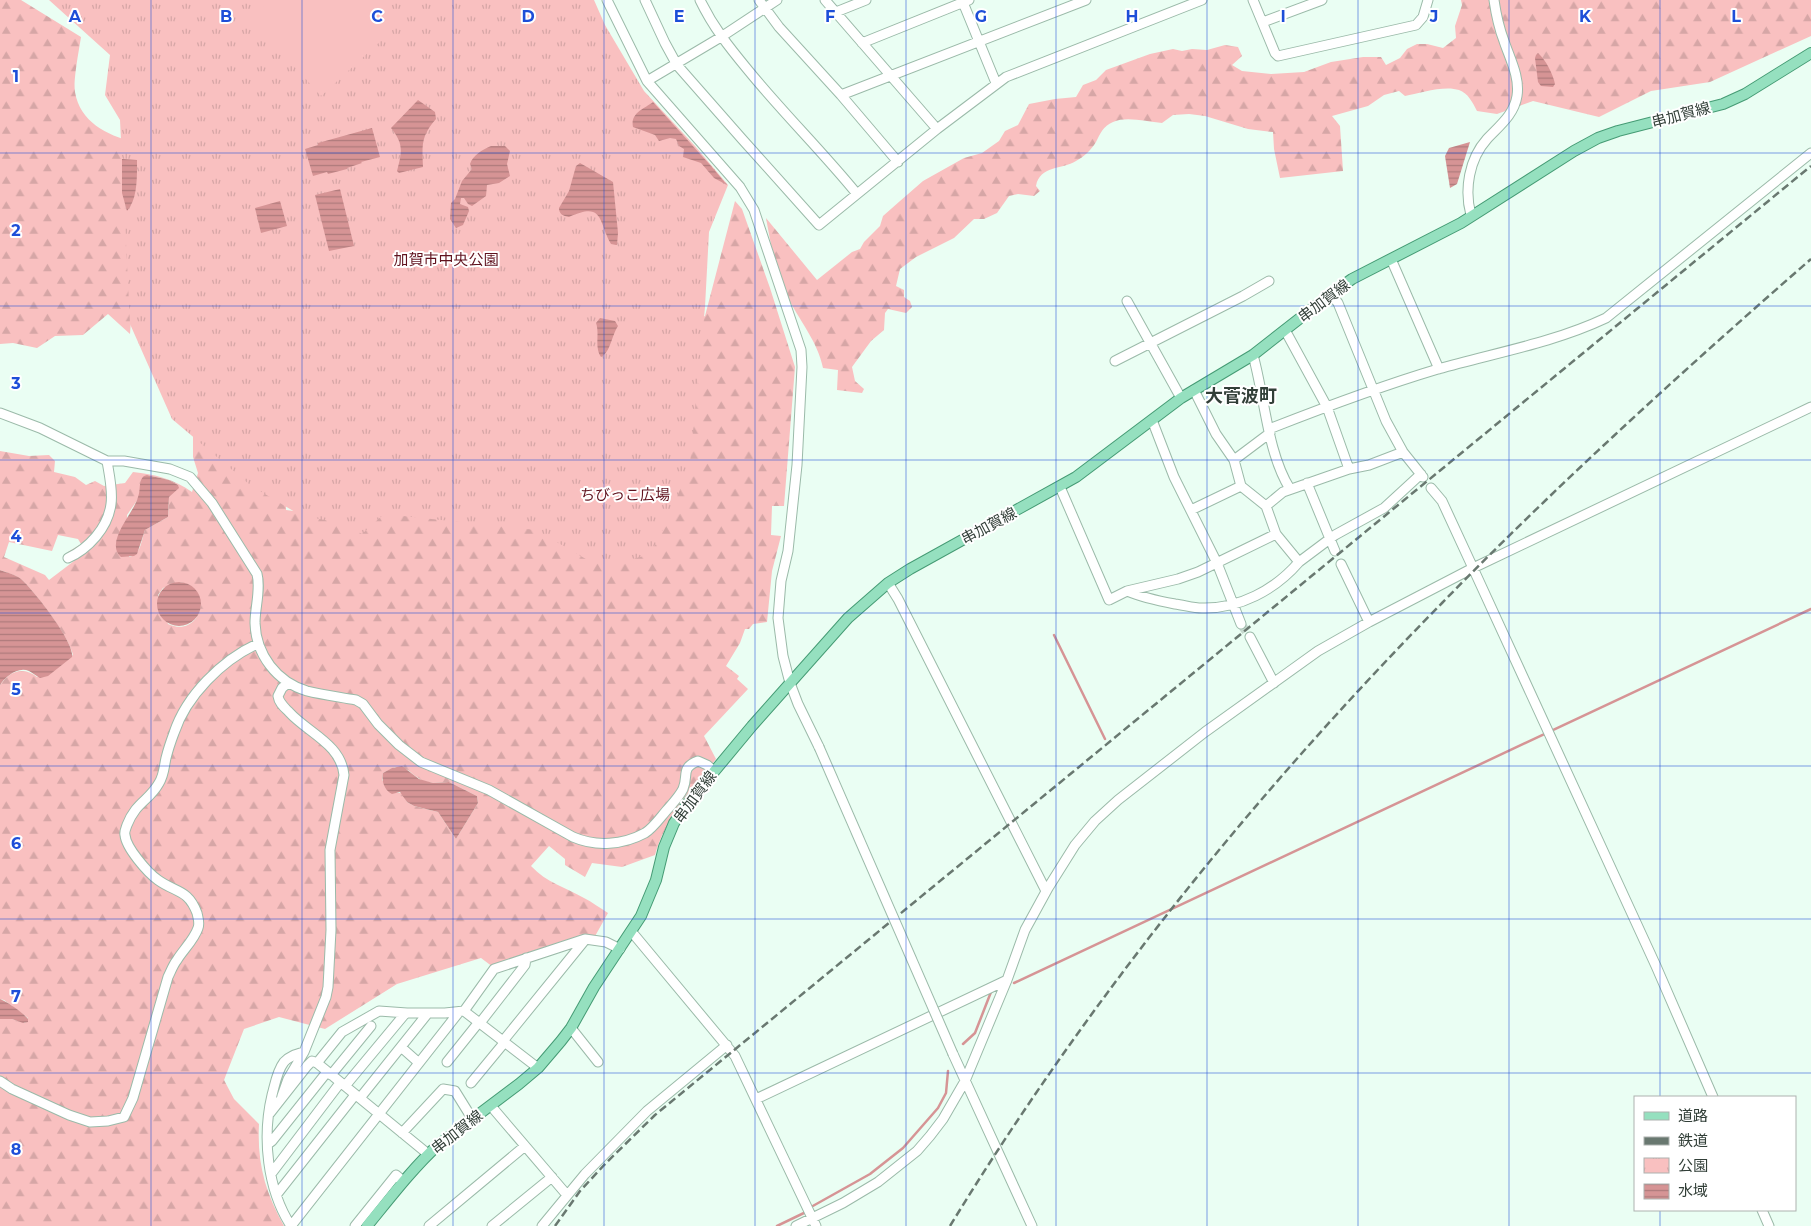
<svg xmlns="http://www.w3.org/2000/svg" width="1811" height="1226" font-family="Montserrat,'Noto Sans JP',sans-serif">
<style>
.forest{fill:url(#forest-firs);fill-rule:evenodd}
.park{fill:url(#park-tufts)}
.garden{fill:#f9c0c0}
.water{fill:url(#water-rules)}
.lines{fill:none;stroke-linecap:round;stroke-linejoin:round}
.stream{stroke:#d69495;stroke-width:2.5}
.minor-tunnel{stroke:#c5d8ce;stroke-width:9;stroke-dasharray:9 4.5;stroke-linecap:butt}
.minor-casing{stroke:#9bbaa9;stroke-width:11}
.major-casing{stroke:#459b74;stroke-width:12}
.minor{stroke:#fff;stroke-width:9}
.major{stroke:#95e0bf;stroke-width:10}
.rail{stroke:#697870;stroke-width:2.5;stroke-dasharray:8 4;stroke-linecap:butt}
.minor-bridge-casing{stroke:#9bbaa9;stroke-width:11;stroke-linecap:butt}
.minor-bridge{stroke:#fff;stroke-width:9}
.grid{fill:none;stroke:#1d4ed8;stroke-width:1;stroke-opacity:0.55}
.labels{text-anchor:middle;stroke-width:4;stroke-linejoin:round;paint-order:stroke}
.street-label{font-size:15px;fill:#323f38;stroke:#fff}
.park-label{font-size:15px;fill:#60121e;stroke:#fff}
.quarter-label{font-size:18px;font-weight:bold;fill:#323f38;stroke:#fff}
.grid-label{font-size:16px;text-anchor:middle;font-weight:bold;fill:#1d4ed8;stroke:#fff;stroke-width:4;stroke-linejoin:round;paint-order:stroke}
</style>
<defs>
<pattern id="forest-firs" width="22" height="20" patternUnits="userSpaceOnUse" patternTransform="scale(1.25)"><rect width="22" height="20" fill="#f9c0c0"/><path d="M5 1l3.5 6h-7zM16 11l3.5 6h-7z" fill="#d6a6a6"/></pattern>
<pattern id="park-tufts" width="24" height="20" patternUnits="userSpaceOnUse" patternTransform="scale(1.25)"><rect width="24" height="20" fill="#f9c0c0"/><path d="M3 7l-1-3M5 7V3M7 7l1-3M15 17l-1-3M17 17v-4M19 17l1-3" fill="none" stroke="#d6a6a6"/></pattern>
<pattern id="water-rules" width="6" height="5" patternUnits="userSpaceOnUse" patternTransform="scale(1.25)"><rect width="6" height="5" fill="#d69495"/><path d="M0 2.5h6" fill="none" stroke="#ae7a7b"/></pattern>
</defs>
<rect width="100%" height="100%" fill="#eafef3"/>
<path class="forest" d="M0,0H21L81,37C79,50 73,81 75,92C80,122 107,135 133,142L132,307L130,334L108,314L83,335L55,336L37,348L13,343L0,344Z
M1461,0H1811V36L1710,82L1651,91L1599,117L1533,101L1497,114L1477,111C1473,103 1468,93 1459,90C1445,85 1419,93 1405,96L1399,91L1384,95L1368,106L1332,116L1340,126L1343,171L1280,178L1274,149L1273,132L1248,129L1205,116L1189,114L1173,115L1162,123C1147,122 1127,116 1113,122C1103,126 1100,134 1096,142C1091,150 1084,157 1076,161C1062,170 1040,165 1036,186L1040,191L1034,196L1018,194L1009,196L997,213L984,219H974L954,238L916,257L900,269L896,286L904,290V297L910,301L912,307L906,313L888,309L885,313L884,330L871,341L852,367L855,381L864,389L862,393L837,390L838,370L823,368C818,342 799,320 787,296C775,272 771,244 766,218L817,280L852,252L860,249L864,242L880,226L883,216L900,201L923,181L964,158L982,153L999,141L1005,131L1018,125L1029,104L1055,99L1076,97L1083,85L1096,80L1106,70L1150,54L1173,49L1182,51L1192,49L1207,50L1225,45L1238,47L1242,56L1232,65L1242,71L1271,74L1304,72L1331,62L1363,57H1381L1386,65L1400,58L1407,49L1417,44H1427L1443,48L1456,38L1455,26L1462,5Z
M735,201L742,209L770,288L795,367L784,506H772L771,535L781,536L772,571L767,622L753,624L749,629H745L740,643L726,666L739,676L737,679L748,689L704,736L716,759C693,789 665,818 655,855L622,867L592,863L585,877L565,865V859L549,846L531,866C547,883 565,887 584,898C592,902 600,908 608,913L594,938L493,967L481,958L397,984L325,1029L279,1017L244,1029L224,1080L234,1099L259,1124C257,1163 265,1192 284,1226H0V1019H12L25,1023L28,1018L4,1000L0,999V685C10,671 23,666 37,677L56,669L73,655C70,638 35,592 22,580C15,574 7,573 0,570V451L29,456L49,455L55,461L54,472L75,477L86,485L95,481L104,486L125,483L133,472C154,474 174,479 192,492L198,473L193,457V434L286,474V510L303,512L705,316ZM147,475L169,480L178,485L169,497L168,517L145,530C141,541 141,555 129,557L127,515L138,499ZM58,535L78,539L81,544L68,552L74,561L49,580L45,575L4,557L9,542L52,551ZM180,582C216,589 200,639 168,624L158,595L163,588ZM395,767L408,770L414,775L423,781L433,783L449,782L477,796L478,803L456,839L438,812L414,806L407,802L402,793H394L382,780L383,773Z"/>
<path class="park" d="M49,0H594L605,25L644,91L695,146L728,185L709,232L705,307L690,463L673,508L651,554L618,563L591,562L536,530L384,514L362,534L344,524L300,515L250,485L172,419L130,324L120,120L105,95L110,55Z"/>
<path class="garden" d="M271,0H376L398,25L321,96L251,18Z"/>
<path class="water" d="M1538,53C1546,60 1553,74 1555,84L1553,87L1541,86L1538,82L1535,58L1536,55Z
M418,100L435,112L436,119C421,136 422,145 423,167L399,173L397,171C402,152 404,144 391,128Z
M653,102L711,166L727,185L714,178L701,163L683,157L684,149L679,146L676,139L670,138L659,141L655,135L633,127C630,113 644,109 653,102Z
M372,128L380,157L361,162L362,163L347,168V169L328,174L327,172L313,176L305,149L318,145V143Z
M1470,142L1457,184L1450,188L1445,156L1449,148Z
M491,146H505L510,151L507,164L510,176L499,183L487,185L486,196L472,206L468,204L464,198H461L460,204L468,207L469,211L463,225L456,228L450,219L451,203L455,199L462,181L472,169L470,164C473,155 482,150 491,146Z
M122,159L137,160C137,175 138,199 127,211L122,193Z
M580,163L613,182L618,233L617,245H616L611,244C598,221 604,201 569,217C563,216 559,214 559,208L569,191L576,166Z
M340,189L354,246L329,251L315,195Z
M280,201L287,226L261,233L255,208Z
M600,318L615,321L618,326C612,335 611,349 603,356L601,357C594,347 600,334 596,323Z
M147,475L169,480L178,485L179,488L169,497L168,517L145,530L137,554L134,556L121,557C104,542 134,513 138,497C141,490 138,481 144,476Z
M0,570C7,573 15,574 21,579C33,589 76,644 72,657L48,676L40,678C36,676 33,673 29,671C18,666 5,677 0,685Z
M157 604a22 22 0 1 1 44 0a22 22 0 1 1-44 0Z
M402,766L419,779L433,783L449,782L477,796L478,803L456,839L438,812L414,806L407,802L400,792L392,794C385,791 381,781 383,773L392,768Z
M0,999C6,1001 25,1014 28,1019V1022L23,1023L12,1019H0Z"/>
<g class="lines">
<path class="stream" d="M1054,635L1105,739
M1014,983L1811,609
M963,1044L975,1033L991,992
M811,1207L870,1174L903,1148L938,1108L946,1093L948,1071
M777,1226L806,1212"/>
<path class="minor-tunnel" d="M1241,624L1250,637"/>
<defs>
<path id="minor" d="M607,0L647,81L740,187L754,210L801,350L802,367L797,465L788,551L781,581L778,618L783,656L790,683L798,704L819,747
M645,0L665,43L677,65L742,139L819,225L937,129L1006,77L1202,0
M700,0C713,27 729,47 748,70C783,113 822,151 857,194
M759,0L779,27L841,95L898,162
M825,0L937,129
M962,0L996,83
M1253,0L1275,53L1278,56L1416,25L1423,17L1428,0
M836,12L866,0
M1263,22L1322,0
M862,43L969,0
M647,81L721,37L777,0
M841,95L1086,0
M1471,215C1464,190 1469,159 1487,139C1499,126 1514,115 1517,96C1520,77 1510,59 1504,41C1499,28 1496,14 1494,0
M1391,259L1439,369
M1331,294L1338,303L1386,421L1403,452L1423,477
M1127,301L1181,398
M1253,355C1265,398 1267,452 1290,489
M1115,361L1243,296L1269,281
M1194,390L1216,434L1234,460L1241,486
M0,413L40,428L107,461H124L170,469L190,477L212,503L257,574C261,589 255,607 255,623C256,655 277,682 307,691C323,695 340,697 356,700L363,704L378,724L399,745L421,762L489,790L573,837C596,847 623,845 645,833C653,828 660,818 666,811C672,804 679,797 683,789C689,775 680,768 698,761L707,765L714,771
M1152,420L1174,477L1217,563L1241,624
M1269,429C1325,407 1381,386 1438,369C1494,353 1553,343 1606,318L1811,153
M1234,460L1270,433
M1349,469L1369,465L1403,452
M1307,483L1335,551
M1060,487L1109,600L1127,591C1143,598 1159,601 1175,604C1184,605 1193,608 1202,608C1239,609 1275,590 1299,562
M1431,488L1442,501L1473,568L1656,966L1713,1097
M1266,506L1283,492L1349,469L1327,407L1285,330
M1191,510L1241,486L1266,506L1276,534L1299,562L1335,535L1384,508L1421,474
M68,558C88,549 108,528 111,504C113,490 109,474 107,461
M1341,564L1369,622
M888,583L898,599L1046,891
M1127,591L1178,579L1198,572L1276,534
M1250,637L1274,683
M288,683L282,688L278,696C279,703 284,707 289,712C308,733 341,744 344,775L330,850L331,930L328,987L326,997L304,1052C297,1054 289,1056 284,1062C277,1071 275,1084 272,1095C262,1137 267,1189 291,1226
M631,931L735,1056L816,1226
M464,1011L538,1068
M480,1023L525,965L526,958
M571,1028L598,1062
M503,1041L585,940
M401,1047L419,1063
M953,1054L1032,1226
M447,1062L479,1022
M317,1063L342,1032L379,1011L407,1013
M331,1075L371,1026
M0,1081L12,1089L69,1115L90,1122L108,1121L124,1117L133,1098L168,977C171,971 173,965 177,960C183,950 194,940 198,928C200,923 198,918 197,913C188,889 176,893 158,880C148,873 126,848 125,835C124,832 126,828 127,825C136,802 149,801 159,783C164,775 164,767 166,758C168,750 171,741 174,733C186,696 222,660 257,644
M471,1083L504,1043
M345,1086L404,1015L407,1013H445L464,1011L494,969L585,939L606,942L620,949
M282,1096L288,1079L304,1052
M360,1098L428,1013
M756,1099L1007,980
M491,1106L567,1195
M270,1113L307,1066L312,1061L317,1063L428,1154
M402,1133L443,1089L455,1091L473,1120
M268,1144L272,1141L327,1072
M271,1174L340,1083
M277,1194L355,1095
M1762,1210L1769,1226
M291,1226L459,1012
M355,1226L396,1175L403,1181
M429,1226L525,1146
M492,1226L552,1177
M542,1226L585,1174L647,1111L727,1045
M796,1226L843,1203L878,1182L917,1151L930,1136L943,1119L965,1081L1007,980L1025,930L1048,888L1075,845L1095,821L1118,800L1205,732L1318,651L1369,622L1473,568L1811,407"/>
<path id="major" d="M367,1226C390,1198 412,1169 438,1145L519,1084L538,1068L561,1041L571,1028L594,987L641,916L656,880L664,847L674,823L688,803L752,726L848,618L888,583L910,569L1076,477L1181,398L1253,355L1331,294L1352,279L1461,223L1574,151L1598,138L1618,131L1723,104L1745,94L1811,53"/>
</defs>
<use href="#minor" class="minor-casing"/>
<use href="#major" class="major-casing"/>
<use href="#minor" class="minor"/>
<use href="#major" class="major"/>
<path class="rail" d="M555,1226L580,1191L606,1163L655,1115L1811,166
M950,1226C1088,1000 1257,791 1443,602C1560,482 1685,369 1811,259"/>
<defs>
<path id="minor-bridge" d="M819,747L953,1054"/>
</defs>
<use href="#minor-bridge" class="minor-bridge-casing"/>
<use href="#minor-bridge" class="minor-bridge"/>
</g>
<path class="grid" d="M151,0V1226M302,0V1226M453,0V1226M604,0V1226M755,0V1226M906,0V1226M1056,0V1226M1207,0V1226M1358,0V1226M1509,0V1226M1660,0V1097M0,153H1811M0,306H1811M0,460H1811M0,613H1811M0,766H1811M0,919H1811M0,1073H1811M1660,1210V1226"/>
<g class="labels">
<g class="street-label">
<text transform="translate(1681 115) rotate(-15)" y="5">串加賀線</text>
<text transform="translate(1324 301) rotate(-37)" y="5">串加賀線</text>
<text transform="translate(989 526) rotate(-28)" y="5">串加賀線</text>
<text transform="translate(695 797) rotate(-53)" y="5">串加賀線</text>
<text transform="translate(457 1132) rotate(-38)" y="5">串加賀線</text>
</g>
<g class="park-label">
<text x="446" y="265">加賀市中央公園</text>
<text x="625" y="500">ちびっこ広場</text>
</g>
<g class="quarter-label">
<text x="1241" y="402">大菅波町</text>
</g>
</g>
<g class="grid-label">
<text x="75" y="22">A</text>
<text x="226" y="22">B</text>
<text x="377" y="22">C</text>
<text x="528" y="22">D</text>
<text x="679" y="22">E</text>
<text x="830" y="22">F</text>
<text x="981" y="22">G</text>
<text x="1132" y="22">H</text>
<text x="1283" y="22">I</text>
<text x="1434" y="22">J</text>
<text x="1585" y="22">K</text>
<text x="1736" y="22">L</text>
<text x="16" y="82">1</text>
<text x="16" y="236">2</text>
<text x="16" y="389">3</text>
<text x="16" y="542">4</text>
<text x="16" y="695">5</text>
<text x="16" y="849">6</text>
<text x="16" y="1002">7</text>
<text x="16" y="1155">8</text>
</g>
<rect x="1634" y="1096" width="162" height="115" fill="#ffffff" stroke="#adb2af"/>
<rect x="1644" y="1112" width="25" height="8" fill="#95e0bf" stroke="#adb2af"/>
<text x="1678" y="1121" font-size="15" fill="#323f38">道路</text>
<rect x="1644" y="1137" width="25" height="8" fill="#697870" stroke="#adb2af"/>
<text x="1678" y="1146" font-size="15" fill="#323f38">鉄道</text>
<rect x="1644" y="1158" width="25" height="15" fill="url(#park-tufts)" stroke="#adb2af"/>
<text x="1678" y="1171" font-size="15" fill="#323f38">公園</text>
<rect x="1644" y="1184" width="25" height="15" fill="url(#water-rules)" stroke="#adb2af"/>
<text x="1678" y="1196" font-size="15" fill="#323f38">水域</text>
</svg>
